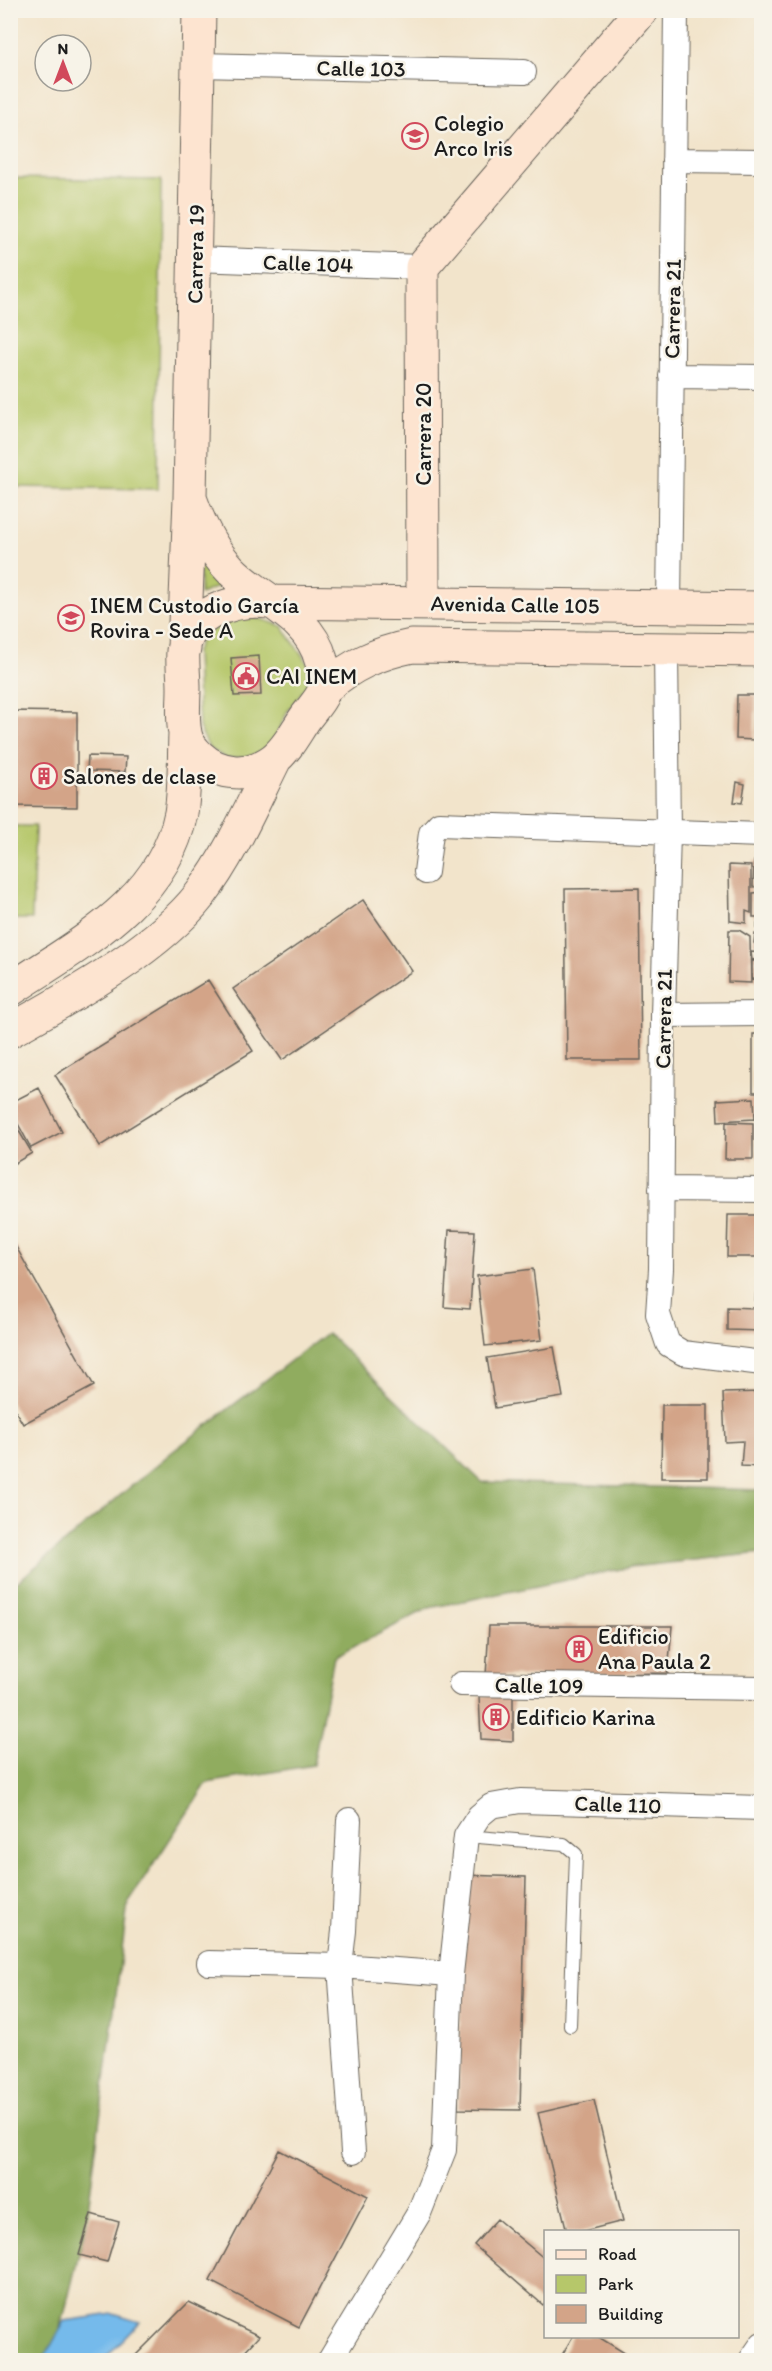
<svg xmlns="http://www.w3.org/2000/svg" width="772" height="2371" font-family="Itim,sans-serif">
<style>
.green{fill:#b6c76a;stroke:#697243;stroke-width:1.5}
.forest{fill:#90ac5e;stroke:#56643d;stroke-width:1.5}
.water{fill:#75baeb;stroke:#486b84;stroke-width:1.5}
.building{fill:#d3a488}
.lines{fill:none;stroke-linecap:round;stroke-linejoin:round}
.lane-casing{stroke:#676259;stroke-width:14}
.street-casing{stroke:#676259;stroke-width:26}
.secondary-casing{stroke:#676259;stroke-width:35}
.lane{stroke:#fff;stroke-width:12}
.street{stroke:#fff;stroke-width:24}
.secondary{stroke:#fde4d0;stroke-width:33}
.labels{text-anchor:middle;stroke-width:5;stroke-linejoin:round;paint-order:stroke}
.street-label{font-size:22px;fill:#1c1c1c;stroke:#f7f3e8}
.poi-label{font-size:22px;fill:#1c1c1c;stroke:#f7f3e8;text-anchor:start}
</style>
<rect width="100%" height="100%" fill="#f7f3e8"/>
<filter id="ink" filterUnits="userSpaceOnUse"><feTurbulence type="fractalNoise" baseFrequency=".0167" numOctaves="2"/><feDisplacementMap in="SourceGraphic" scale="12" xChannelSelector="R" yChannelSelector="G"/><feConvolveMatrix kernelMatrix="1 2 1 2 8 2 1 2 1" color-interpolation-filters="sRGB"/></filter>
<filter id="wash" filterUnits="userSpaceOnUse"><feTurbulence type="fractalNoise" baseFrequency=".008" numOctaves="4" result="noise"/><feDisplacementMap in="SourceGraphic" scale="24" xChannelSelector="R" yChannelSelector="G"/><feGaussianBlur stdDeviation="1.35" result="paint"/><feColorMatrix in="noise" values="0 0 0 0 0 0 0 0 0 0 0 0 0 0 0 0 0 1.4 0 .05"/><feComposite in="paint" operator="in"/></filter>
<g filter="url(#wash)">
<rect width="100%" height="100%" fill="#f2e4cb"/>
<path class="green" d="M11,178L161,180L158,489L11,487Z
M200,556L224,584L200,594Z
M236,617L261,619L282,626L309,665L308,684L287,712L273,744L252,756L227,759L209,748L199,727L196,651L203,635Z
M11,826H35L32,919H11Z"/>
<path class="forest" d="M327,1333L482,1482L761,1490V1553L631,1567L429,1608L334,1657L313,1765L207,1783L128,1903L86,2225L53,2360H11L10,1588L172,1452Z"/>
<path class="water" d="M113,2314L140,2322L103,2360H43L65,2321Z"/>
<g id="blocks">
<path class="building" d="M259,656L261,695L234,696L231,658Z
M737,695H756L754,740L736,739Z
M758,695H762V741H756Z
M10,711L77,712V807L10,806Z
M88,756L126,757L125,772L87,771Z
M737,782L745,784L742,803L734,802Z
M754,861L762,862V886L753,887Z
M729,865L751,866V913L746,911V923L730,921Z
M639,888L641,1060H567L565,889Z
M762,892V917H753V893Z
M363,900L412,971L282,1060L233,989Z
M757,923H762V932L757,933Z
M729,930H739L750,937L751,983L728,982Z
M755,934H762V950L754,943Z
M751,952L762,953V959L752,960Z
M752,961H762V981L752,980Z
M208,980L253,1051L100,1146L55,1075Z
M753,1034H762V1092H753Z
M39,1088L62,1132L31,1148L10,1109V1103Z
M754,1098L755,1119L718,1121L717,1100Z
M10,1116L32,1153L10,1166Z
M762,1119V1157L757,1158L756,1120Z
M726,1122L753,1123V1159H725Z
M728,1215H762V1257H727Z
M449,1230L475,1231L470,1309L444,1307Z
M10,1236L94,1386L23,1424L10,1402Z
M533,1269L542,1340L485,1346L477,1276Z
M756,1285L762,1286V1331L727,1330V1307L755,1308Z
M554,1347L563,1397L495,1408L487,1358Z
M762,1392V1467L741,1466L743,1441L725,1442L723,1393Z
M662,1405H708V1478H661Z
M489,1626H672L668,1673L486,1676Z
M513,1694V1741L481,1739L479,1696Z
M464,1875L526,1877L520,2110L458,2109Z
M594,2100L623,2221L580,2232H567L538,2113Z
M279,2150L368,2196L299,2327L210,2281Z
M91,2214L119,2222L107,2262L79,2255Z
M497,2219L546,2260V2302L543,2305L474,2245Z
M189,2302L259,2336L236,2360H131Z
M573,2336H597L636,2360H559Z"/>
</g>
</g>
<g filter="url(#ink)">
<use href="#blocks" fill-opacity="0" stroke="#676259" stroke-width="1.5"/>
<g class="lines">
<defs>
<path id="lane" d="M466,1836L564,1844L576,1854L570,2026"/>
<path id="street" d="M198,65L524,72
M674,160L762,161
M195,259L422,267
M671,376L762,377
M669,607L676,10
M666,649L668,833L663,1015L661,1269L658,1314L668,1344L683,1353L762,1363
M426,872L431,833L439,824L762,835
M663,1015L762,1014
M661,1189L762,1190
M461,1684L762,1688
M349,1820L344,1931L340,1966L451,1974
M209,1963L340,1966L353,2152
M330,2360L419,2213L444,2150L451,1974L466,1836L479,1816L491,1806L520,1801L762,1808
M751,2360L762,2344"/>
<path id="secondary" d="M190,498C199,524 211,549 230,569C260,601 309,614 321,660C324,668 326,678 325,686C324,696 312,709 306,717C296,731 287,750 273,760C250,777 220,776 199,756C193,750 186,741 185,733C182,719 184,702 184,688C184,676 182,663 183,651C188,612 236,598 269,602L762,608
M423,602L422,267L642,10
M184,649L190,498L199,10
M325,688C351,665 378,653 412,646L762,650
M10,990C79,944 164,901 181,813C185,787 184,760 185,734
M10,1031C70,997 158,949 200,895C231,854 252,805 275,759"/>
</defs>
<use href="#lane" class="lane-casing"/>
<use href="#street" class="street-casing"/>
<use href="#secondary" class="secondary-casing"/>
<use href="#lane" class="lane"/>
<use href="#street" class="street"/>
<use href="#secondary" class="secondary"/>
</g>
</g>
<defs>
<symbol id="school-ring" viewBox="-11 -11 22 22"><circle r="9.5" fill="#f7f3e8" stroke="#d1495b" stroke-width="1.5"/><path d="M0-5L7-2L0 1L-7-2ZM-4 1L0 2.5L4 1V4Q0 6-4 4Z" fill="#d1495b"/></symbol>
<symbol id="civic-ring" viewBox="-11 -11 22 22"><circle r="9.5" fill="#f7f3e8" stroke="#d1495b" stroke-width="1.5"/><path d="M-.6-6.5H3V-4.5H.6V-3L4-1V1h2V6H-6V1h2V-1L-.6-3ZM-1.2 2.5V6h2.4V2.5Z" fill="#d1495b"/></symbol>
<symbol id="building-ring" viewBox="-11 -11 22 22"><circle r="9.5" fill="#f7f3e8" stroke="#d1495b" stroke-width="1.5"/><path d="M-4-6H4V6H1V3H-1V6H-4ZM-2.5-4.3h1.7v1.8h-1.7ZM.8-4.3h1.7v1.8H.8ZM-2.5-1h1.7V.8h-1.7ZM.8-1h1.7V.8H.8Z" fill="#d1495b"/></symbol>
</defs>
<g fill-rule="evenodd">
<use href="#school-ring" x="400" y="121" width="30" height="30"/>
<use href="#school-ring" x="56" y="603" width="30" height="30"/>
<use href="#civic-ring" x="231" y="661" width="30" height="30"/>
<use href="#building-ring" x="29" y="761" width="30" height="30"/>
<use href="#building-ring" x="564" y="1634" width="30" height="30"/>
<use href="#building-ring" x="481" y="1702" width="30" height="30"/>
</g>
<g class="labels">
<g class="street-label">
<text transform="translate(361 68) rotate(1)" y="8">Calle 103</text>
<text transform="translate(195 254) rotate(-89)" y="8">Carrera 19</text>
<text transform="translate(308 263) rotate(2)" y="8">Calle 104</text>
<text transform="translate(672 309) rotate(-89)" y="8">Carrera 21</text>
<text transform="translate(423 434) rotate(-90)" y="8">Carrera 20</text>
<text transform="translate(515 604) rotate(1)" y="8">Avenida Calle 105</text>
<text transform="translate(663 1019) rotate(-89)" y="8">Carrera 21</text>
<text transform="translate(539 1685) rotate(1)" y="8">Calle 109</text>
<text transform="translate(618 1804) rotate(2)" y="8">Calle 110</text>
</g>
<g class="poi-label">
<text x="434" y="131">Colegio<tspan x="434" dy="25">Arco Iris</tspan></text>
<text x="90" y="613">INEM Custodio García<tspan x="90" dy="25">Rovira - Sede A</tspan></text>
<text x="266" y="684">CAI INEM</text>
<text x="63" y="784">Salones de clase</text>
<text x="598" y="1644">Edificio<tspan x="598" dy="25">Ana Paula 2</tspan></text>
<text x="516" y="1725">Edificio Karina</text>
</g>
</g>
<rect width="772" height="2371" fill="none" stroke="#f7f3e8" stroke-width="36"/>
<rect x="544" y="2230" width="195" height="108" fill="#f7f3e8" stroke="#9f9d96" stroke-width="1.5"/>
<rect x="556" y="2250" width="30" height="9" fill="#fde4d0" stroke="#9f9d96" stroke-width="1.5"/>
<text x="598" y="2260" font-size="18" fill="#1c1c1c">Road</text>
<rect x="556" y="2275" width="30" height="18" fill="#b6c76a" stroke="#9f9d96" stroke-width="1.5"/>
<text x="598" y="2290" font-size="18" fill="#1c1c1c">Park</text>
<rect x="556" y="2305" width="30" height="18" fill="#d3a488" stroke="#9f9d96" stroke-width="1.5"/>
<text x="598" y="2320" font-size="18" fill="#1c1c1c">Building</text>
<g transform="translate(63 63)"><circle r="28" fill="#f7f3e8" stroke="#9f9d96" stroke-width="1.5"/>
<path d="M0-4.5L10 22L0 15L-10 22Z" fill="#d1495b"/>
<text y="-9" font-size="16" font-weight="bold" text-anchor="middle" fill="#1c1c1c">N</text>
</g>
</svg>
